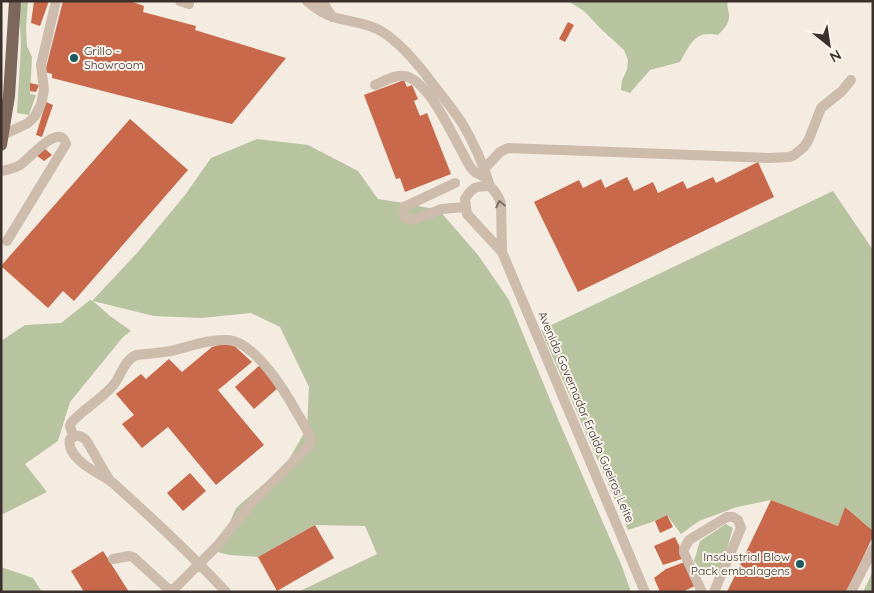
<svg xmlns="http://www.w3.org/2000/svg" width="874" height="593" font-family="Quicksand,sans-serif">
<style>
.green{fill:#b8c4a0}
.building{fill:#c8694b}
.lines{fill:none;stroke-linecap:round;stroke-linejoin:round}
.minor{stroke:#cdbbac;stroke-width:10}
.major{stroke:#7d675c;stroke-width:12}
.oneway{stroke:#7d6f65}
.poi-dot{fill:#1f5a5e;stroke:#fbf5ee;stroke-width:2}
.labels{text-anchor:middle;stroke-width:4;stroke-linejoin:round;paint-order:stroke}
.poi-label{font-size:12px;fill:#3b302b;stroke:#fbf5ee;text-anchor:start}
.street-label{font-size:12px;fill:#3b302b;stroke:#fbf5ee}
</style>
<rect width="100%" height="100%" fill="#f4ebe1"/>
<path class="green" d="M19,1H28L26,28L27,46L32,57L30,94L36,95L29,115L17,113L21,46Z
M568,1H728C726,8 730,12 729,17C729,24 723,30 718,35C694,30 691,44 680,62L650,70L630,93L621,90L622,80L627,70L628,60L624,50L601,29L584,11Z
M257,139L308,145L358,171L378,199L404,203L439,210L478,255L509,300L558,419L621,564L631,592H298L377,554L365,526L315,525L258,557L230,555L217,552L236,508L285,466L307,428L309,387L280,327L251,313L201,318L154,316L93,301L110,316L131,331L123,337L70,402L58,441L25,464L47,492L1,515V341L25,325L61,323L90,300L92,301L137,253L185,195L211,158Z
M833,191L873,250V531L845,507L838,526L771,500L737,507L699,521L681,534L667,515L655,521L628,530L541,330Z
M726,524L733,528L719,577L700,568L694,561L700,541Z
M1,567L33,578L42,592H1Z
M873,571V592H863Z"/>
<path class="building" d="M34,1H49L40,26L31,23Z
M63,1H130L144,6L143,12L196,26L195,30L286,58L232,124L52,78V74L45,72Z
M568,22L574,25L565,42L559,39Z
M404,80L407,87L412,85L418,99L414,101L420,116L427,113L451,174L405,192L400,178L396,179L364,95Z
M30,83L39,85L36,92L30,91Z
M46,102L53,105L42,137L36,135Z
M130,119L188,170L74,301L63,291L48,308L1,266Z
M44,148L52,155L44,161L36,155Z
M758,162L774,197L578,292L534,202L579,180L583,188L601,179L605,188L627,177L634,191L653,182L658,193L683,181L687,189L713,177L716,183Z
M230,342L252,362L218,390L264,445L216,485L168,427L142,448L122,424L134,415L116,394L141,374L146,379L169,359L182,372L212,347Z
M260,365L279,387L254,409L235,387Z
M190,473L206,491L183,511L167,493Z
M771,500L838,526L845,507L873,531V536L847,592H727Z
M667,515L673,527L660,533L655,521Z
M315,525L334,558L277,591L258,557Z
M675,537L685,558L663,565L654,546Z
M103,551L129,592H84L71,571Z
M687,561L697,585L682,592H660L654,578L666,569Z"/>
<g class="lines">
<path class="minor" d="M180,1L189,4
M307,1C315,8 323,14 333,17C349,22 366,22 381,31C401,43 418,64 432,83C442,96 453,109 462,123C474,143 483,164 490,186
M322,1L332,17
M375,85C383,82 395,74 404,76C430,79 457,146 471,168L476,173L487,178
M3,135L28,123L35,116L41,104L44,90L41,65L56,1
M485,168L500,152L508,148L768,158L789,157L794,155L804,147L809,139L821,108L842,91L851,80
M1,171C7,170 15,168 20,165C29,160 59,121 66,144L7,241
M455,183L404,207V215L405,218L413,220L442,209L465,207
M502,252L501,204C499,196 495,191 490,186C476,186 472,187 465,199L467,214L502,252L645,592
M73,436L70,426L71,423C84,408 103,399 115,383C122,373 124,361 136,355C148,354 159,353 171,351C189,347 208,339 228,340C255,342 285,391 297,413C302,421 307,429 310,437V443L305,450L250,505L218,545L173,590L167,588L133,557L129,556L113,559
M110,481L86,440C80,435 76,434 70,439C68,447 73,454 78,459C88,470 102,474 113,483C152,518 190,553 226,592
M702,592L684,553V549L689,540L727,517H733L738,520L741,528L714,592
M851,592L873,549"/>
<path class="major" d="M1,145L9,96L15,1"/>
</g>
<defs><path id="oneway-chevron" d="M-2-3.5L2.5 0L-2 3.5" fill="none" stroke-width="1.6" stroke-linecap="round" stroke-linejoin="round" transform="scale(1.25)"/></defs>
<use class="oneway" href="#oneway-chevron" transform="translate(500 204) rotate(-102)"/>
<g class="poi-dot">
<circle cx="74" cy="58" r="5"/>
<circle cx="800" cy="564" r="5"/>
</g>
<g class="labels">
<g class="poi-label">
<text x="84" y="55">Grillo -<tspan x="84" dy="14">Showroom</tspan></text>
<text x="790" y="561" text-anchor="end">Insdustrial Blow<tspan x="790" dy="14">Pack embalagens</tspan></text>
</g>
<g class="street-label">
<text transform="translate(586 417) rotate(67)" y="4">Avenida Governador Eraldo Gueiros Leite</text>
</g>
</g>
<rect width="874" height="593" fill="none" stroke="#3b302b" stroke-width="5"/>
<g transform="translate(829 45) rotate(150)" stroke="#fbf5ee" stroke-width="4" paint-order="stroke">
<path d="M0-4L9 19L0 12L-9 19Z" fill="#3b302b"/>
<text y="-8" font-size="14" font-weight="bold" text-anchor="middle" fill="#3b302b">N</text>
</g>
</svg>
